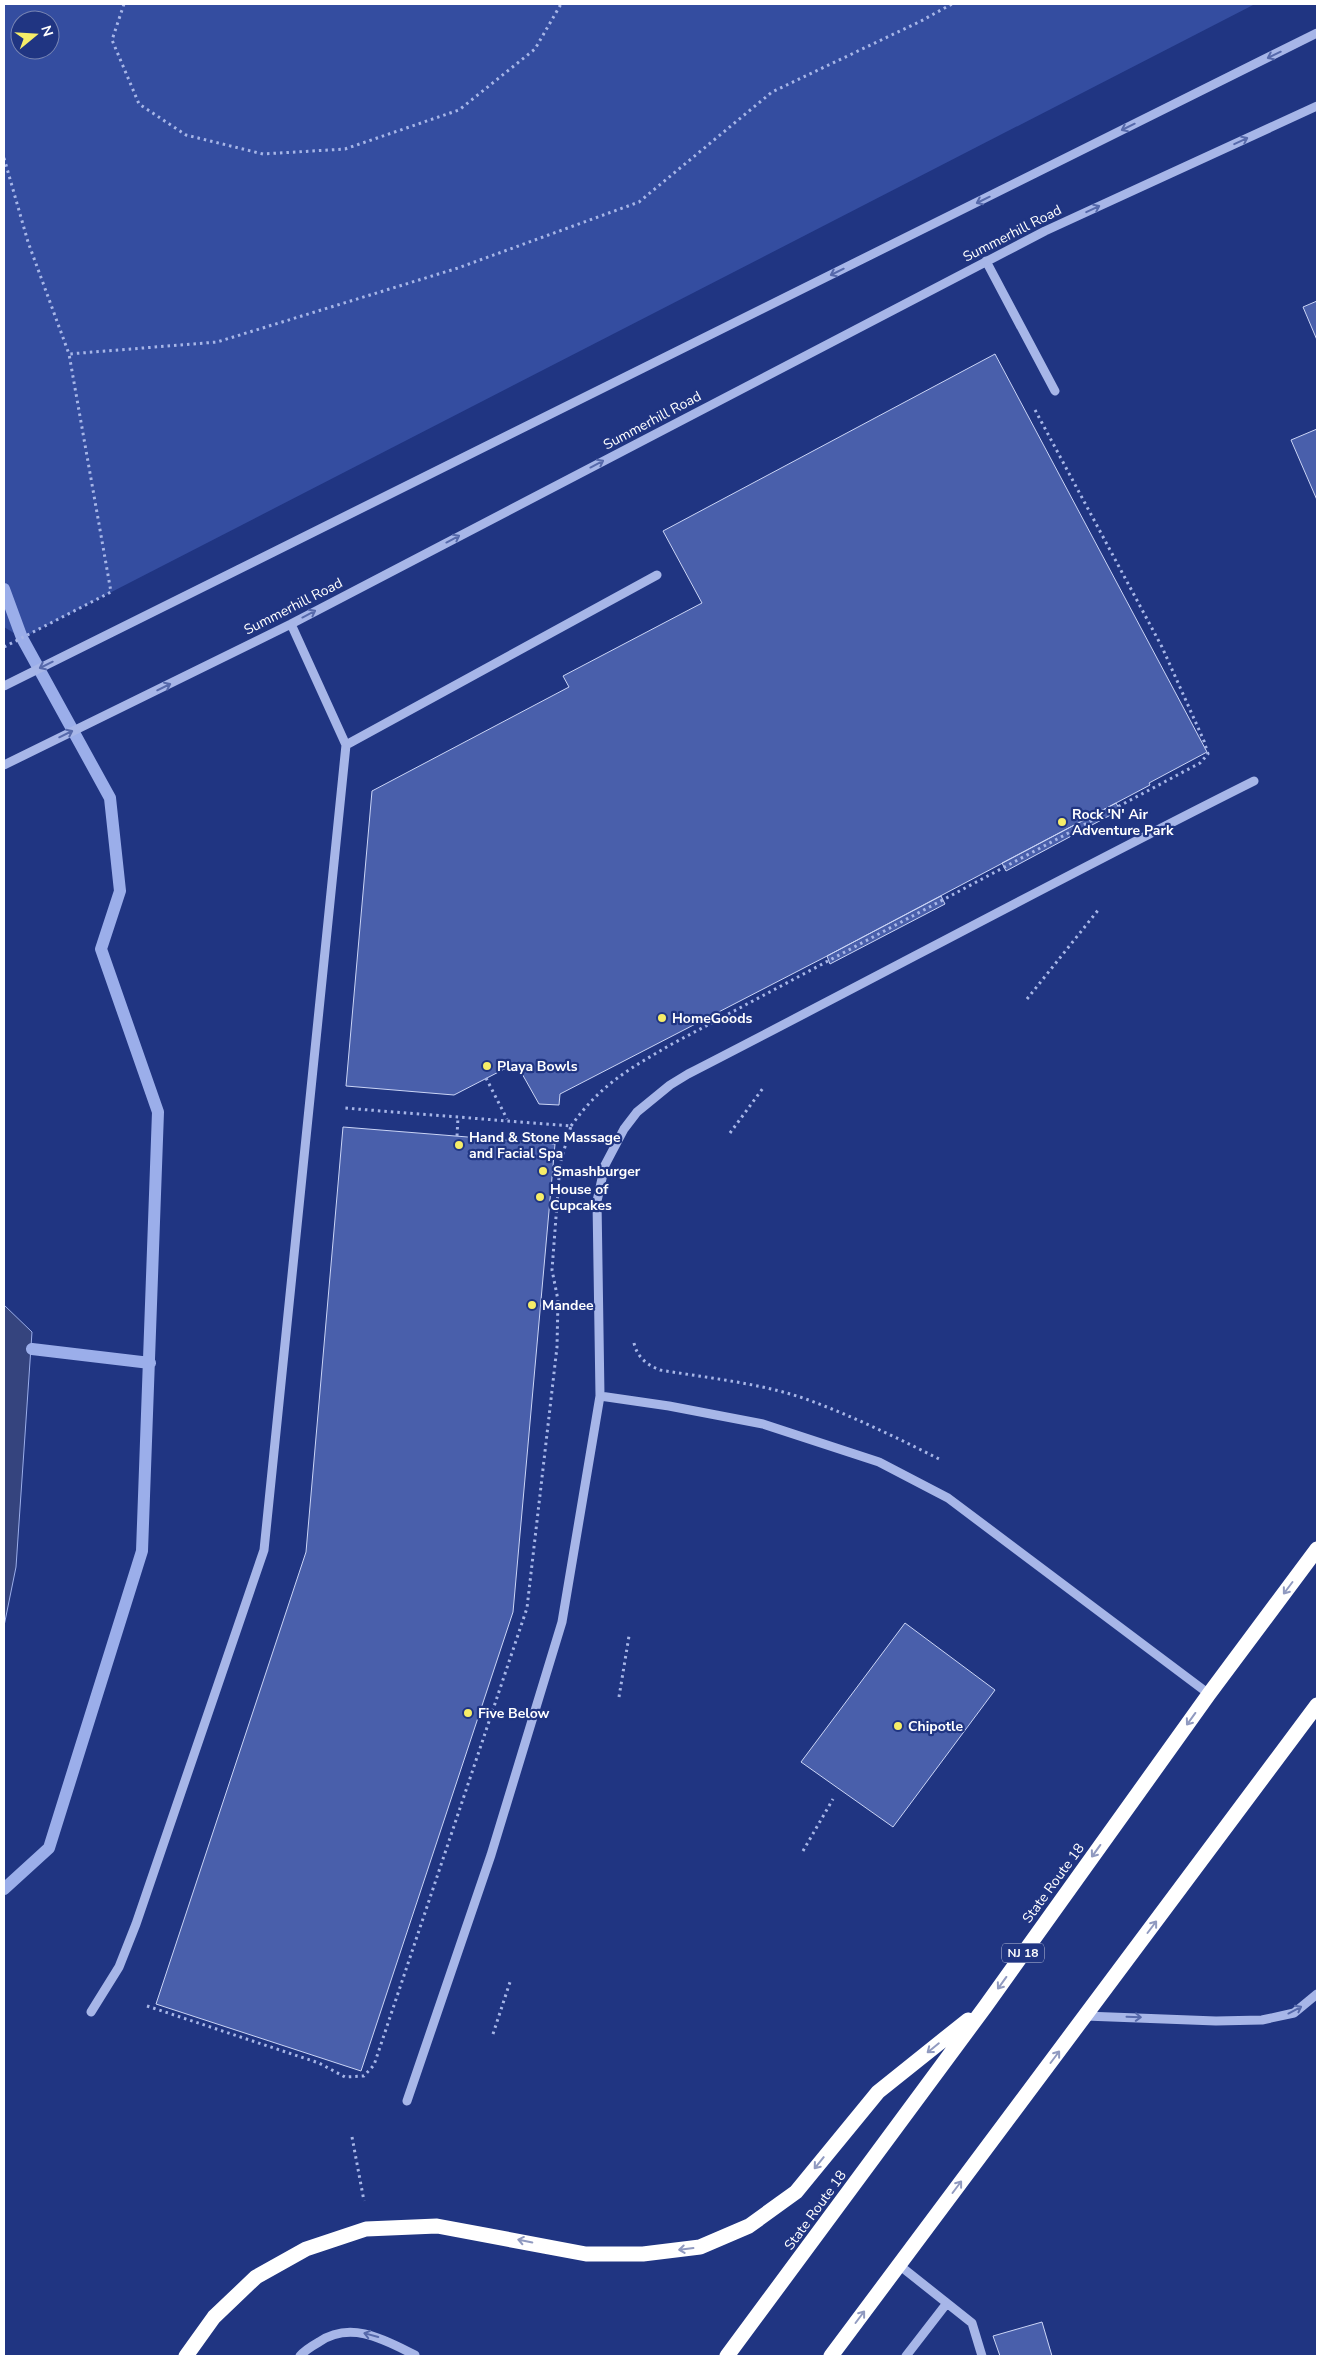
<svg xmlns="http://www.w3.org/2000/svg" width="1321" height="2360" font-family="'Nunito Sans',sans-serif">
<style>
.green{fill:#344da0;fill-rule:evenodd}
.water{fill:#35447e;stroke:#9baeea}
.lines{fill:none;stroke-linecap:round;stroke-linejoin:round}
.stream{stroke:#9baeea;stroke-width:12}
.building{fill:#495fab;stroke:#cbd5f6}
.path{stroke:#a7b6e8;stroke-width:3;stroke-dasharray:2.5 4;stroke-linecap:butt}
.minor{stroke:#a7b6e8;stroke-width:9}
.highway{stroke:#fff;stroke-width:15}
.oneway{stroke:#5669ab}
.oneway2{stroke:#909ac0}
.poi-dot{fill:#f6ed68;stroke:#203582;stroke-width:2}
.labels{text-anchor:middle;stroke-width:4.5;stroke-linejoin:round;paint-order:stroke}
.shield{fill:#203582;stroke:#bcc2da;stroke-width:1}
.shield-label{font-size:12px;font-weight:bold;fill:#fff}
.street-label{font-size:14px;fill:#fff;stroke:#203582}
.poi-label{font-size:14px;font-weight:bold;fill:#fff;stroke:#203582;text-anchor:start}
</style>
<rect width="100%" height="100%" fill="#203582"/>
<path class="green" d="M4,4H1255L22,638L4,627ZM20,20H50V50H20Z"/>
<path class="water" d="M4,1305L32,1332L16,1567L4,1626Z"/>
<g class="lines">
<path class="stream" d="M4,589L22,638L110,798L120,891L101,949L158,1112L142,1551L49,1848L4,1889
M32,1349L150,1363"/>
</g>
<path class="building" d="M1317,301V340L1303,307Z
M995,354L1207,752L1149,783L1150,785L827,956L560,1094L559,1105L539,1104L516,1063L454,1095L346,1086L372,791L569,687L563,676L702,603L663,531Z
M1317,429V500L1291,440Z
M1116,803L1120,810L1006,871L1002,863Z
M941,896L945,904L830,964L827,956Z
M343,1127L555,1144L513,1612L361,2071L156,2004L306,1552Z
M905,1623L995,1690L893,1827L801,1762Z
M1042,2322L1052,2356H1000L993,2336Z"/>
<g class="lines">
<path class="path" d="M124,4L112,40L139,104L186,135L263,154L345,149L459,110L535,49L561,4
M4,158L28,242L69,354L217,342L458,268L639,202L772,92L921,21L952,4
M4,647L111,592L69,354
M1027,999L1099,909
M486,1078L507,1119
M571,1126C601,1084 629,1069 672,1044L1200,763L1208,754L1204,741L1162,647L1034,408
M730,1133L763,1088
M457,1136L458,1117
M634,1343C637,1357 647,1365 660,1370C708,1378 760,1383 806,1399C852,1416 896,1437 939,1459
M619,1697L629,1636
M803,1851L833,1799
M147,2006L319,2063L345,2077L364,2076L374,2065L527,1608L557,1347L558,1300L552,1270L560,1164L571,1126L344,1108
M493,2034L510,1982
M352,2137L364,2201"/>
<path class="minor" d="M986,261L1055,391
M4,686L1317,33
M346,745L657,575
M4,765L291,624L1045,231L1317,106
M600,1396L669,1406L763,1424L879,1462L948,1498L1209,1694
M91,2012L119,1967L136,1924L264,1550L346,745L291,624
M1085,2016L1216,2021L1262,2020L1294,2013L1317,1994
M407,2101L491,1855L562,1622L600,1396L597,1201L605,1165L624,1129L637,1112L670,1085L688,1074C877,977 1064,876 1254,781
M899,2265L972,2323L982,2356
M300,2356C305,2350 312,2346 319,2342C351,2320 385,2340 415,2355
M906,2356L947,2303"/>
<path class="highway" d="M186,2356L214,2317L256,2277L306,2249L366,2229L437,2226L586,2254H643L700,2247L749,2226L796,2192L878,2092L968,2020
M727,2356L985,2007L1209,1694L1317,1549
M831,2356L1317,1705"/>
</g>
<defs><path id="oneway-shaft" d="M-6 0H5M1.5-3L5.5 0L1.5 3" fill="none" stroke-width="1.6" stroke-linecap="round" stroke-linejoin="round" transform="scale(1.25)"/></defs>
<g class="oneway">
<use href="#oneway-shaft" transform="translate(1274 55) rotate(154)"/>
<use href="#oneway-shaft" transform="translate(1128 127) rotate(154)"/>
<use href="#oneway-shaft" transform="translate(1241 141) rotate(-25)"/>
<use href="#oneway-shaft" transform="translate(983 200) rotate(154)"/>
<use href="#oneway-shaft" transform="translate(1093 209) rotate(-25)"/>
<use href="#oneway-shaft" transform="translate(837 272) rotate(154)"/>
<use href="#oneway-shaft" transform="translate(597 464) rotate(-28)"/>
<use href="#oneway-shaft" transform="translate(453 539) rotate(-28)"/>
<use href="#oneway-shaft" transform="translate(309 614) rotate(-28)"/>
<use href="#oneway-shaft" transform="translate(46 665) rotate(154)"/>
<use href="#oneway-shaft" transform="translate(164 687) rotate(-26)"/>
<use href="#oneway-shaft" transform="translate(66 734) rotate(-26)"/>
<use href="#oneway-shaft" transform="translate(1295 2010) rotate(-28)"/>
<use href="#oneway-shaft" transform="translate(1134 2017) rotate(2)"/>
<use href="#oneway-shaft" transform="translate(371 2335) rotate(-165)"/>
</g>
<g class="oneway2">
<use href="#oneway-shaft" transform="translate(1288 1588) rotate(127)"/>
<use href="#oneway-shaft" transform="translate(1191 1719) rotate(126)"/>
<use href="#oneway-shaft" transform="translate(1096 1851) rotate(126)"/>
<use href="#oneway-shaft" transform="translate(1152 1927) rotate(-53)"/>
<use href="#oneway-shaft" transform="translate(1002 1983) rotate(126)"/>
<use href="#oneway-shaft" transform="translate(933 2048) rotate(141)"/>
<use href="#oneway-shaft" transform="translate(1055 2057) rotate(-53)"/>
<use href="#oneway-shaft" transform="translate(819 2163) rotate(129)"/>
<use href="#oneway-shaft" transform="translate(957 2187) rotate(-53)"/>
<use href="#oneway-shaft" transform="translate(525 2241) rotate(-168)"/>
<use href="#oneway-shaft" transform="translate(686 2249) rotate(173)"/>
<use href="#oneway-shaft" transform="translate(860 2317) rotate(-53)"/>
</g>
<g class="poi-dot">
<circle cx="1062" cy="822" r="5"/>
<circle cx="662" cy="1018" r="5"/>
<circle cx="487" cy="1066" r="5"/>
<circle cx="459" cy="1145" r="5"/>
<circle cx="543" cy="1171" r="5"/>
<circle cx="540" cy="1197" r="5"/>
<circle cx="532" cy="1305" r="5"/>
<circle cx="468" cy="1713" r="5"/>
<circle cx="898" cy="1726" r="5"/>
</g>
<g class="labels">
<rect class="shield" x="1002" y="1943.5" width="42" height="19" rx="4"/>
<g class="shield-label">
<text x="1023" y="1957">NJ 18</text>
</g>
<g class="street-label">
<text transform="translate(1012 233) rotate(-27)" y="5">Summerhill Road</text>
<text transform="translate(652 420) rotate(-28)" y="5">Summerhill Road</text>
<text transform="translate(293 606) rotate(-27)" y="5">Summerhill Road</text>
<text transform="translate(1053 1883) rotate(-54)" y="5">State Route 18</text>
<text transform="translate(815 2210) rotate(-54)" y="5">State Route 18</text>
</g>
<g class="poi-label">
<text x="1072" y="819">Rock 'N' Air<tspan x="1072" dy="16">Adventure Park</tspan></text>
<text x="672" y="1023">HomeGoods</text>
<text x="497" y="1071">Playa Bowls</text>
<text x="469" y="1142">Hand &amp; Stone Massage<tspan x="469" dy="16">and Facial Spa</tspan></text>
<text x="553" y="1176">Smashburger</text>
<text x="550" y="1194">House of<tspan x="550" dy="16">Cupcakes</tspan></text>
<text x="542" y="1310">Mandee</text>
<text x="478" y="1718">Five Below</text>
<text x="908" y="1731">Chipotle</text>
</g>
</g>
<rect width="1321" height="2360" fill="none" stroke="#ffffff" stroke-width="10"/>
<g transform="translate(35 35) rotate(72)"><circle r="24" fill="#203582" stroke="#7986b4"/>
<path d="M0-4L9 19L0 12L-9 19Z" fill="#f6ed68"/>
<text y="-8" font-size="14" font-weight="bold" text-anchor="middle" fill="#ffffff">N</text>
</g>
</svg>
